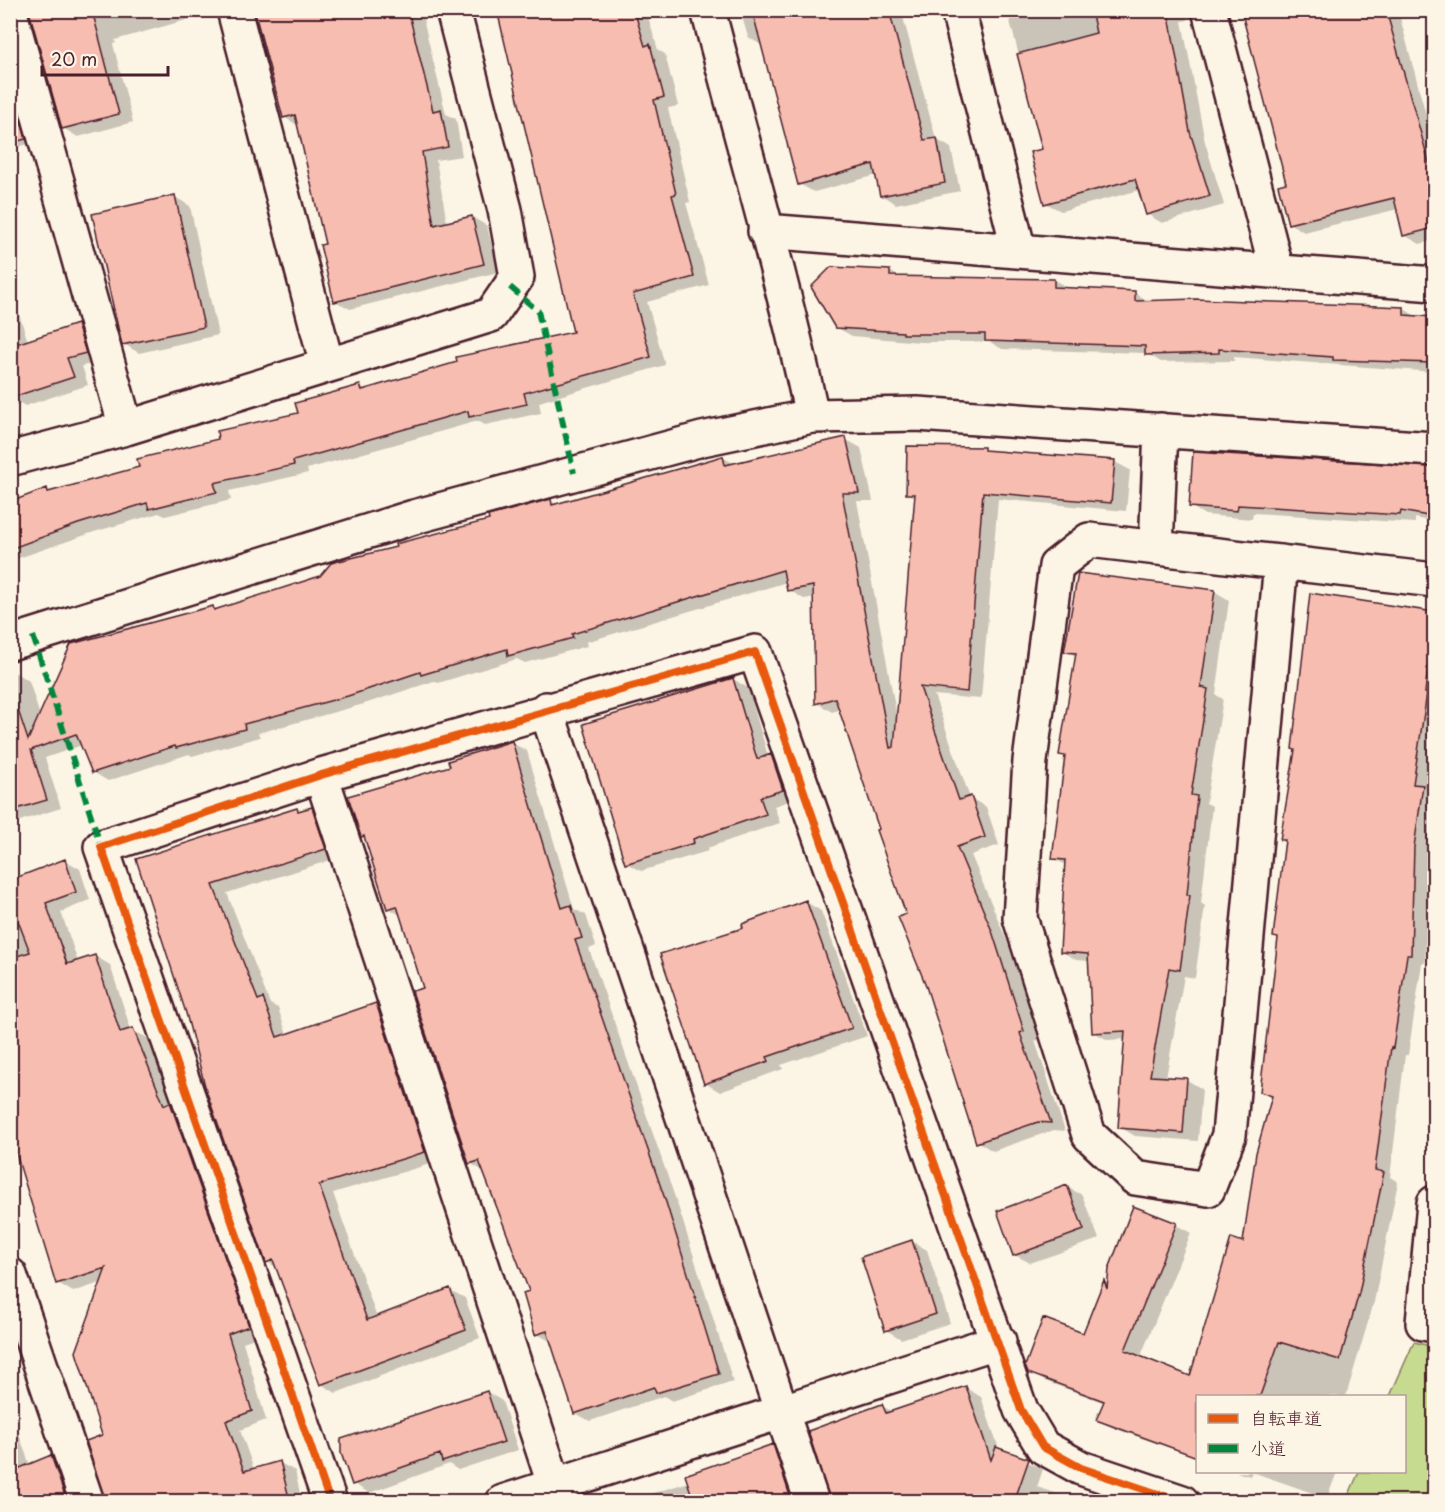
<svg xmlns="http://www.w3.org/2000/svg" width="1445" height="1512" font-family="'Playpen Sans','Klee One',sans-serif">
<style>
.green{fill:#c6db90;stroke:#887d5e;stroke-width:1.5}
.shadow{fill:#0003}
.building{fill:#f7bdb0;stroke:#4a1f2b;stroke-width:1.5}
.lines{fill:none;stroke-linecap:round;stroke-linejoin:round}
.minor-casing{stroke:#4a1f2b;stroke-width:38}
.minor{stroke:#fcf5e5;stroke-width:33}
.quiet{stroke:#00873e;stroke-width:6;stroke-dasharray:12 6;stroke-linecap:butt}
.cycleway-casing{stroke:#fcf5e5;stroke-width:11}
.cycleway{stroke:#e8590c;stroke-width:8}
</style>
<rect width="100%" height="100%" fill="#fcf5e5"/>
<filter id="ink" filterUnits="userSpaceOnUse"><feTurbulence type="fractalNoise" baseFrequency=".0167" numOctaves="2"/><feDisplacementMap in="SourceGraphic" scale="12" xChannelSelector="R" yChannelSelector="G"/><feConvolveMatrix kernelMatrix="1 2 1 2 8 2 1 2 1" color-interpolation-filters="sRGB"/></filter>
<g filter="url(#ink)">
<path class="green" d="M1414,1342L1434,1347V1501H1346L1359,1472H1404V1396H1390Z"/>
<path class="shadow" d="M32,10H222L115,40L116,43L113,44L133,122L78,137L63,128Z
M254,10H421L446,114L456,119L462,156L436,160L447,223L472,217L487,226L498,272L350,309L335,301L327,245L299,126L284,117Z
M499,10H646L658,50L665,54L678,106L668,108L690,202L686,203L709,285L647,302L665,365L539,402L541,413L485,425L478,421L307,469L308,473L229,491L231,500L165,516L159,513L94,532L10,561V503L46,490L52,493L141,468L300,414L360,386L367,390L574,333Z
M740,10H901L936,139L951,148L960,191L896,204L881,195L877,175L814,192L799,184L763,46L748,37Z
M1007,10H1185L1188,20L1182,21L1205,142L1224,205L1162,223L1147,214L1140,190L1061,211L1045,203L1044,150Z
M1244,10H1398L1434,145V240L1420,244L1404,235L1398,209L1304,232L1289,223L1287,184Z
M16,106L23,110L32,143L17,147L19,151L10,154V107Z
M175,197L190,206L218,335L139,353L124,344Z
M831,269L890,271L901,278L1054,280L1070,289L1135,293L1150,302L1403,308L1418,318H1434V372L1234,357V361L1161,362L1146,353L1002,349L990,342H920L852,336L836,327Z
M10,286L28,342L77,326L92,334L100,362L82,366L88,385L25,406L20,403L10,407Z
M845,439L861,448L873,501H857L897,718L916,498L908,493L984,449L988,451L1115,462L1130,470L1126,511L998,499L981,699L934,695L970,798L986,807L999,845L971,855L1007,941L1039,1040L1035,1041L1065,1131L1054,1130L993,1151L978,1142L881,830L840,709L832,712L817,703L815,597L804,599L789,590L787,582L586,642L587,646L525,663L517,659L438,683L434,681L364,704L258,733L260,737L192,756L189,754L108,781L93,772L82,745L45,758L61,808L10,824V673L14,672L29,681L40,716L213,607L218,610L321,578L398,549L551,501L558,505L722,457L735,464Z
M1434,469V522L1415,518V523L1253,513L1252,519L1205,515L1190,506Z
M1214,591L1229,600L1216,695L1223,699L1206,803L1212,806L1201,903L1205,906L1195,978L1184,976L1166,1078L1187,1080L1202,1089L1198,1141L1135,1136L1120,1127L1126,1039L1108,1040L1093,1032L1090,961L1076,960L1061,951L1066,865L1053,858L1066,757L1061,754L1077,657L1066,651Z
M1311,594L1434,614V743L1428,790L1434,793V818L1429,856L1425,963H1422L1408,1055H1405L1390,1177L1398,1182L1374,1302L1346,1396H1198V1458L1113,1428L1098,1420L1105,1403L1045,1381L1029,1372L1084,1335L1105,1282L1109,1285L1176,1225L1191,1233L1140,1358L1191,1378L1245,1244L1273,1098L1261,1091L1280,939L1275,937L1286,841L1282,839L1297,750Z
M733,679L748,688L768,756L786,764L798,798L774,806L780,823L707,848L708,851L641,871L626,863Z
M512,743L527,751L574,909L586,915L596,946L589,949L679,1209L733,1382L672,1401L664,1396L590,1421L575,1413L552,1342L537,1334L531,1292L485,1172L470,1163L424,989L402,916L388,908L367,839L363,836L452,767Z
M311,808L327,817L340,857L227,893L270,1004L278,1008L287,1035L376,1005L391,1014L440,1161L333,1193L377,1318L450,1290L465,1298L480,1338L336,1393L321,1384L278,1268L267,1262L138,860L297,809L301,811Z
M65,860L80,869L90,900L61,912L78,962L95,956L110,965L131,1030L148,1038L263,1335L243,1342L266,1420L240,1430L254,1470L280,1463L295,1471L302,1502H134L103,1282L73,1292L58,1283L10,1129V881Z
M806,902L821,911L867,1036L781,1065L783,1069L720,1092L705,1083L745,929Z
M1067,1187L1082,1195L1099,1239L1030,1263L1015,1255Z
M912,1241L927,1250L950,1323L901,1339L886,1330Z
M966,1388L981,1397L999,1449L1043,1469L1037,1487L1083,1502H869L882,1406L893,1412Z
M487,1392L502,1401L518,1450L458,1470L449,1464L369,1493L354,1484L339,1441Z
M10,1408L30,1466L51,1457L66,1466L71,1501L10,1502Z
M772,1445L788,1454L795,1502H624L689,1482Z
M1236,1472H1252L1250,1476Z
M1252,1472H1337L1327,1498Z"/>
<path class="building" d="M92,10L119,114L62,129L29,11Z
M254,10H408L433,111L441,109L448,147L422,152L434,225L472,216L484,264L334,302L320,245L325,244L295,115L283,118Z
M497,10H634L645,46L650,44L664,97L654,100L676,194L672,195L694,277L633,294L651,357L524,393L527,404L469,417L468,411L293,461L294,465L214,483L217,492L149,509L147,503L78,524L10,549V502L47,488L48,492L139,467L137,459L218,439L217,431L298,413L295,403L360,385L362,390L457,362L456,357L573,332Z
M752,10H889L924,140L937,138L945,183L880,196L873,164L798,185Z
M1091,10H1168L1190,132L1210,196L1146,215L1135,179L1044,204L1030,152L1042,149L1017,54L1096,33Z
M1241,10H1386L1434,180V228L1403,236L1394,198L1288,224L1278,185L1286,183Z
M10,84L26,139L10,143Z
M175,195L204,327L122,345L92,214Z
M831,267L890,270V276L1054,279V287L1135,291V301L1196,299L1404,307V315L1434,317V363L1333,360V357L1219,349V353L1145,355V346L985,341V334H903V332L835,328L811,287Z
M77,324L86,353L67,358L74,377L10,398V346Z
M846,437L859,493H842L890,748L894,747L915,494H906L907,446L984,447V450L1115,460L1111,503L983,492L967,692L920,687L959,800L971,796L985,837L957,847L992,931L1024,1031L1020,1033L1051,1123L1038,1122L976,1143L925,983L898,917L906,914L876,830L879,829L835,698L815,704L813,586L787,591L783,570L572,634L573,638L508,656L507,649L421,675L420,672L348,696L244,724L245,729L176,748L175,746L92,773L76,734L31,750L47,800L10,811V711L18,710L28,740L71,644L213,606L214,610L320,576L331,563L396,547L395,544L489,520L488,516L551,499L552,505L723,456L725,465Z
M1193,452L1434,467V517L1401,511L1400,515L1238,505L1237,511L1189,507Z
M1078,573L1215,590L1201,687L1208,689L1191,795L1197,796L1187,895H1190L1180,970L1169,968L1150,1076L1187,1078L1183,1133L1118,1128L1125,1031L1092,1033L1088,954L1060,952L1065,860L1052,859L1065,756L1059,755L1076,653L1064,652Z
M1310,593L1434,612L1425,693H1427L1413,784L1423,785L1414,847L1411,955H1407L1393,1048L1391,1047L1375,1170L1384,1172L1359,1293L1340,1360L1279,1342L1260,1396H1197V1457L1096,1420L1104,1401L1028,1373L1025,1366L1043,1318L1083,1333L1104,1280L1107,1289L1109,1269L1133,1206L1177,1223L1125,1350L1190,1376L1231,1238L1243,1242L1256,1153L1272,1096L1260,1092L1278,938L1273,937L1285,840H1280L1295,750L1292,749Z
M733,678L757,759L771,754L783,790L760,797L766,814L693,839L694,843L625,864L583,724Z
M512,741L562,908L571,905L582,938L575,940L665,1199L719,1374L656,1393L654,1387L574,1414L547,1331L535,1335L523,1293L529,1291L479,1161L469,1164L412,991L423,988L397,906L387,909L364,836L361,837L348,796L450,766L448,761Z
M312,807L326,849L213,885L258,1000L263,998L277,1037L376,1003L425,1152L319,1185L367,1320L450,1288L466,1330L320,1385L273,1260L266,1263L206,1090L186,1013L136,859L297,808L298,811Z
M65,859L76,892L46,903L67,964L95,955L120,1032L133,1028L164,1105L170,1102L249,1326L228,1334L252,1411L226,1421L244,1471L280,1461L290,1502H105L86,1441L102,1435L76,1352L106,1268L56,1284L10,1134V958L30,952L10,900V880Z
M806,900L852,1028L767,1057L769,1061L704,1084L660,954L743,928L742,924Z
M1067,1185L1084,1230L1013,1256L997,1211Z
M912,1240L936,1314L885,1331L861,1257Z
M966,1386L991,1460L996,1447L1029,1459L1014,1502H830L808,1431L882,1404L886,1413Z
M487,1391L504,1442L442,1462L440,1454L352,1485L341,1453V1439Z
M773,1444L792,1502H694L685,1475Z
M51,1455L67,1502H10V1472Z"/>
<g class="lines">
<defs>
<path id="minor" d="M234,10L327,365
M708,10C743,146 783,280 812,416
M958,10L1019,251
M1209,10L1277,271
M10,13L126,428
M765,231L1434,284
M10,459L126,428L491,315L517,277L505,210L453,10
M1156,548L1161,430
M1281,562L1229,1135L1208,1189L1135,1178L1089,1135L1020,918L1030,761L1056,566L1089,540L1434,580
M10,643L414,517L702,439L812,416L917,414L1434,449
M546,709L812,1502
M321,775L560,1502
M1434,1203L1423,1323L1434,1325
M10,1275L87,1502
M330,1502L101,847L321,775L755,652L1021,1410L1043,1447L1081,1468L1182,1502
M503,1502L999,1341"/>
</defs>
<use href="#minor" class="minor-casing"/>
<use href="#minor" class="minor"/>
<path class="quiet" d="M510,287L538,311L574,473
M33,636L101,847"/>
<defs>
<path id="cycleway" d="M330,1502L101,847L321,775L755,652L1021,1410L1043,1447L1081,1468L1182,1502"/>
</defs>
<use href="#cycleway" class="cycleway-casing"/>
<use href="#cycleway" class="cycleway"/>
</g>
</g>
<rect width="1445" height="1512" fill="none" stroke="#fcf5e5" stroke-width="36"/>
<rect x="18" y="18" width="1409" height="1476" fill="none" stroke="#4a1f2b" stroke-width="2" filter="url(#ink)"/>
<rect x="1196" y="1395" width="210" height="78" fill="#fcf5e5" stroke="#b59f9b" stroke-width="1.5"/>
<rect x="1208" y="1414" width="30" height="9" fill="#e8590c" stroke="#b59f9b" stroke-width="1.5"/>
<text x="1250" y="1425" font-size="18" fill="#4a1f2b">自転車道</text>
<rect x="1208" y="1444" width="30" height="9" fill="#00873e" stroke="#b59f9b" stroke-width="1.5"/>
<text x="1250" y="1455" font-size="18" fill="#4a1f2b">小道</text>
<path d="M42 66v9h126v-9" fill="none" stroke="#4a1f2b" stroke-width="3"/>
<text x="51" y="66" font-size="18" fill="#4a1f2b" stroke="#fcf5e5" stroke-width="4.5" paint-order="stroke">20 m</text>
</svg>
